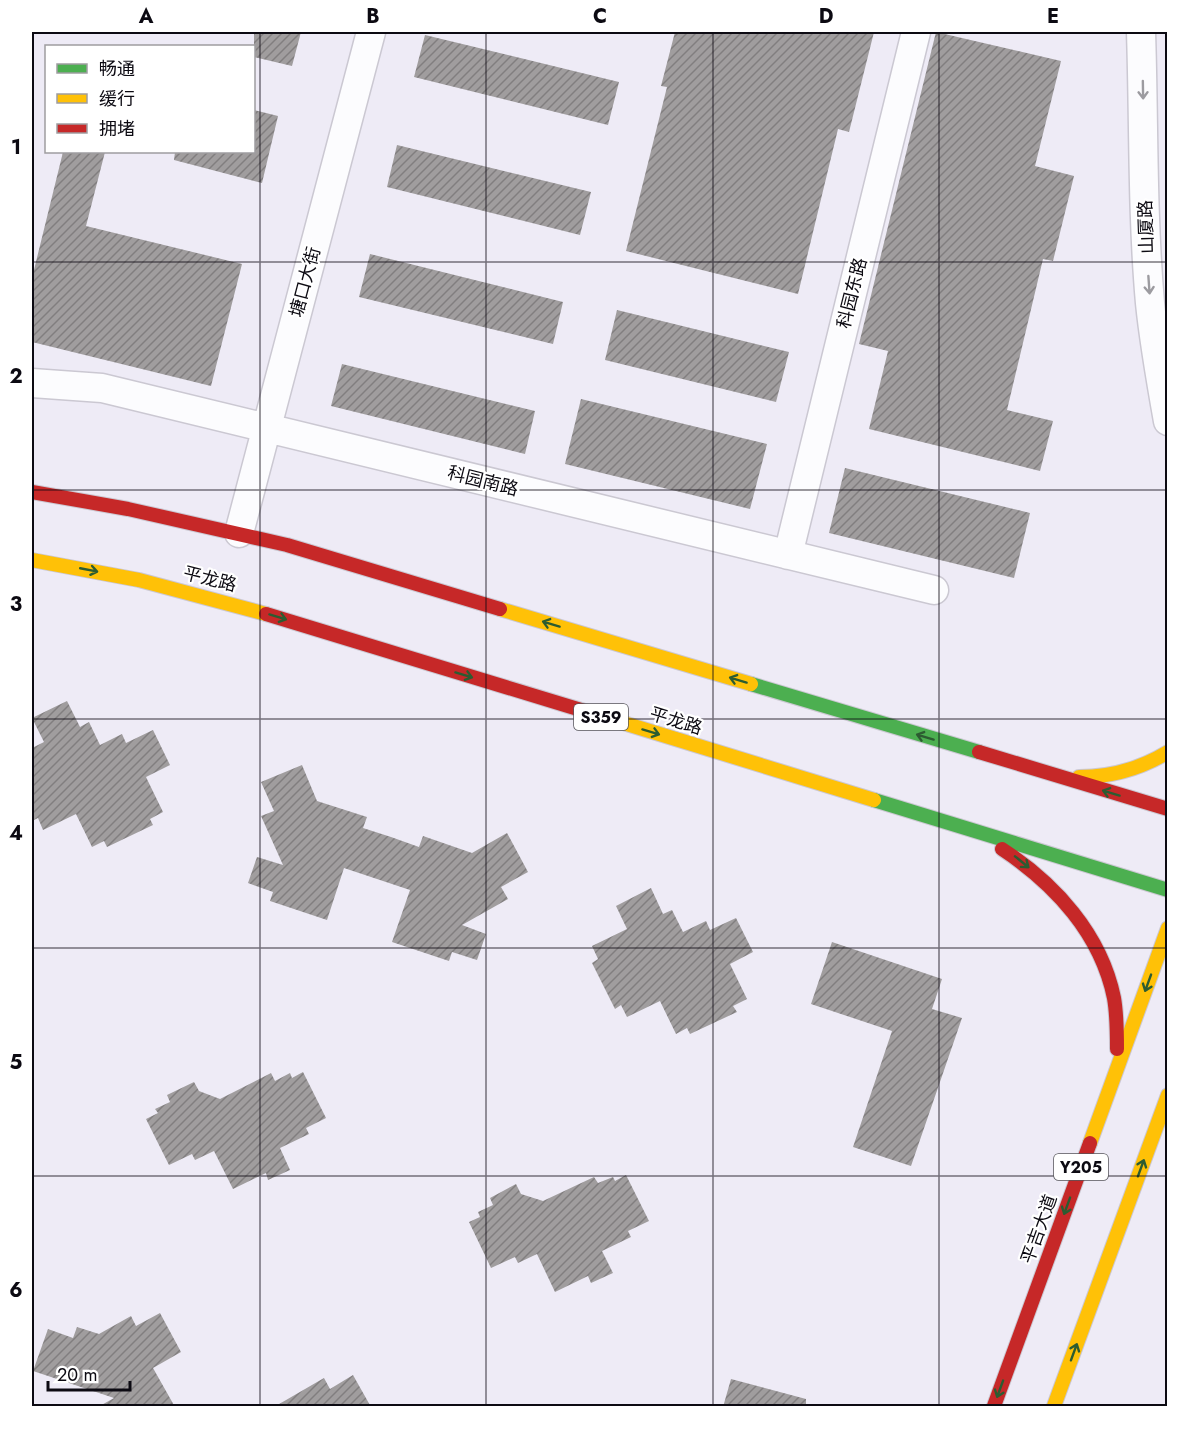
<svg xmlns="http://www.w3.org/2000/svg" width="1199" height="1438" font-family="Jost,'Noto Sans SC',sans-serif">
<style>
.building{fill:url(#building-hatch)}
.lines{fill:none;stroke-linecap:round;stroke-linejoin:round}
.street-casing{stroke:#cbc8d2;stroke-width:31}
.fast-casing{stroke:#cbc8d2;stroke-width:16}
.slow-casing{stroke:#cbc8d2;stroke-width:16}
.jam-casing{stroke:#cbc8d2;stroke-width:16}
.street{stroke:#fcfcfe;stroke-width:28}
.fast{stroke:#4caf50;stroke-width:14}
.slow{stroke:#ffc107;stroke-width:14}
.jam{stroke:#c62828;stroke-width:14}
.oneway{stroke:#9c9ba0}
.oneway2{stroke:#2c5c31}
.grid{fill:none;stroke:#0c0a12;stroke-width:1.5;stroke-opacity:0.55}
.labels{text-anchor:middle;stroke-width:4.5;stroke-linejoin:round;paint-order:stroke}
.shield{fill:#fff;stroke:#555459;stroke-width:1.5}
.shield-label{font-size:16px;font-weight:bold;fill:#0c0a12}
.street-label{font-size:18px;fill:#0c0a12;stroke:#fff}
.neatline{fill:none;stroke:#0c0a12;stroke-width:2}
.grid-label{font-size:20px;text-anchor:middle;font-weight:bold;fill:#0c0a12}
</style>
<defs>
<pattern id="building-hatch" width="6" height="6" patternUnits="userSpaceOnUse" patternTransform="scale(1.5)"><rect width="6" height="6" fill="#a09d9e"/><path d="M-1 1l2-2M0 6l6-6M5 7l2-2" fill="none" stroke="#817e7f"/></pattern>
</defs>
<rect width="100%" height="100%" fill="#eeebf6"/>
<path class="building" d="M254,32H301L292,66L254,57Z
M675,32H874L849,132L838,129L798,294L626,251L667,87L661,86Z
M936,32L1061,61L1035,166L1074,176L1053,261L1043,259L1007,410L1053,421L1040,471L869,429L888,351L859,344Z
M425,35L619,82L608,125L414,77Z
M254,110L278,116L262,183L174,160L175,152H254Z
M397,145L591,192L580,235L387,187Z
M63,152H105L86,226L242,264L211,386L32,342V278Z
M370,254L563,302L553,344L359,297Z
M617,310L789,352L776,402L605,360Z
M342,364L535,411L525,454L331,406Z
M581,399L767,444L750,509L565,464Z
M845,468L1030,513L1014,578L829,533Z
M67,701L80,727L89,722L100,745L122,734L126,743L153,730L170,765L146,777L163,812L150,819L153,825L107,847L104,841L92,847L76,814L43,830L38,818L32,821V748L44,742L32,718Z
M302,765L317,801L367,817L363,828L391,837L419,847L423,836L472,853L507,833L528,872L501,887L508,899L462,925L486,934L477,960L452,952L449,961L392,942L410,890L344,868L327,920L270,901L273,892L248,883L257,857L283,865L261,816L274,811L261,782Z
M651,888L663,914L672,910L683,932L706,921L710,930L736,918L753,952L730,964L747,999L733,1006L737,1012L690,1034L687,1028L676,1034L660,1001L627,1017L621,1005L615,1009L592,963L598,959L592,946L627,929L616,906Z
M832,942L942,979L932,1009L962,1018L911,1166L853,1147L892,1031L811,1004Z
M303,1072L326,1118L306,1128L309,1134L280,1148L290,1170L268,1180L266,1173L233,1189L214,1151L195,1160L192,1154L169,1165L146,1119L158,1113L155,1109L170,1102L167,1095L194,1082L199,1091L220,1099L271,1073L275,1081L290,1073L292,1078Z
M626,1175L649,1221L628,1231L631,1237L602,1251L613,1273L591,1283L588,1276L555,1292L537,1254L518,1263L515,1257L491,1268L469,1222L480,1217L478,1212L493,1205L490,1198L516,1184L521,1194L543,1201L594,1177L598,1183L613,1177L615,1181Z
M160,1313L181,1352L153,1368L175,1407H98L114,1398L33,1371L48,1329L73,1338L77,1327L99,1334L131,1316L136,1326Z
M353,1375L371,1407H274L324,1378L330,1389Z
M731,1379L806,1399V1407H723Z"/>
<g class="lines">
<defs>
<path id="street" d="M1141,32C1144,122 1142,213 1150,303C1154,343 1161,382 1168,421
M32,383L102,388L934,590
M239,533L371,32
M788,555L916,32"/>
<path id="fast" d="M751,684L979,752
M874,800L1168,890"/>
<path id="slow" d="M32,560L139,580L266,614
M500,609L751,684
M591,713L874,800
M1079,777C1112,777 1140,769 1168,752
M1090,1143L1168,928
M1054,1406L1168,1095"/>
<path id="jam" d="M32,492L128,509L287,545L500,609
M266,614L591,713
M979,752L1168,809
M1002,849C1055,884 1101,934 1114,998C1117,1015 1117,1032 1117,1049
M994,1406L1090,1143"/>
</defs>
<use href="#street" class="street-casing"/>
<use href="#fast" class="fast-casing"/>
<use href="#slow" class="slow-casing"/>
<use href="#jam" class="jam-casing"/>
<use href="#street" class="street"/>
<use href="#fast" class="fast"/>
<use href="#slow" class="slow"/>
<use href="#jam" class="jam"/>
</g>
<defs><path id="oneway-shaft" d="M-6 0H5M1.5-3L5.5 0L1.5 3" fill="none" stroke-width="1.6" stroke-linecap="round" stroke-linejoin="round" transform="scale(1.5)"/></defs>
<g class="oneway">
<use href="#oneway-shaft" transform="translate(1143 90) rotate(89)"/>
<use href="#oneway-shaft" transform="translate(1149 285) rotate(86)"/>
</g>
<g class="oneway2">
<use href="#oneway-shaft" transform="translate(89 570) rotate(11)"/>
<use href="#oneway-shaft" transform="translate(278 617) rotate(17)"/>
<use href="#oneway-shaft" transform="translate(551 624) rotate(-163)"/>
<use href="#oneway-shaft" transform="translate(464 675) rotate(17)"/>
<use href="#oneway-shaft" transform="translate(738 680) rotate(-163)"/>
<use href="#oneway-shaft" transform="translate(651 732) rotate(17)"/>
<use href="#oneway-shaft" transform="translate(925 737) rotate(-163)"/>
<use href="#oneway-shaft" transform="translate(1111 793) rotate(-163)"/>
<use href="#oneway-shaft" transform="translate(1022 862) rotate(39)"/>
<use href="#oneway-shaft" transform="translate(1148 983) rotate(110)"/>
<use href="#oneway-shaft" transform="translate(1141 1168) rotate(-70)"/>
<use href="#oneway-shaft" transform="translate(1067 1206) rotate(110)"/>
<use href="#oneway-shaft" transform="translate(1074 1352) rotate(-70)"/>
<use href="#oneway-shaft" transform="translate(1000 1389) rotate(110)"/>
</g>
<path class="grid" d="M260,32V1406M486,32V1406M713,32V1406M939,32V1406M32,262H1168M32,490H1168M32,719H1168M32,948H1168M32,1176H1168"/>
<g class="labels">
<g class="shield">
<rect x="574" y="704" width="54" height="26" rx="4.5"/>
<rect x="1054" y="1154" width="54" height="26" rx="4.5"/>
</g>
<g class="shield-label">
<text x="601" y="723">S359</text>
<text x="1081" y="1173">Y205</text>
</g>
<g class="street-label">
<text transform="translate(1146 227) rotate(-92)" y="6">山厦路</text>
<text transform="translate(305 282) rotate(-75)" y="6">塘口大街</text>
<text transform="translate(852 293) rotate(-76)" y="6">科园东路</text>
<text transform="translate(483 481) rotate(14)" y="6">科园南路</text>
<text transform="translate(210 579) rotate(14)" y="6">平龙路</text>
<text transform="translate(676 721) rotate(17)" y="6">平龙路</text>
<text transform="translate(1039 1229) rotate(-70)" y="6">平吉大道</text>
</g>
</g>
<rect width="1199" height="1438" fill="none" stroke="#ffffff" stroke-width="66"/>
<rect x="45" y="45" width="210" height="108" fill="#ffffff" stroke="#9e9da0" stroke-width="1.5"/>
<rect x="57" y="64" width="30" height="9" fill="#4caf50" stroke="#9e9da0" stroke-width="1.5"/>
<text x="99" y="75" font-size="18" fill="#0c0a12">畅通</text>
<rect x="57" y="94" width="30" height="9" fill="#ffc107" stroke="#9e9da0" stroke-width="1.5"/>
<text x="99" y="105" font-size="18" fill="#0c0a12">缓行</text>
<rect x="57" y="124" width="30" height="9" fill="#c62828" stroke="#9e9da0" stroke-width="1.5"/>
<text x="99" y="135" font-size="18" fill="#0c0a12">拥堵</text>
<path d="M48 1381v9h82v-9" fill="none" stroke="#0c0a12" stroke-width="3"/>
<text x="57" y="1381" font-size="18" fill="#0c0a12" stroke="#ffffff" stroke-width="4.5" paint-order="stroke">20 m</text>
<rect x="33" y="33" width="1133" height="1372" class="neatline"/>
<g class="grid-label">
<text x="146" y="23">A</text>
<text x="373" y="23">B</text>
<text x="600" y="23">C</text>
<text x="826" y="23">D</text>
<text x="1053" y="23">E</text>
<text x="16" y="154">1</text>
<text x="16" y="383">2</text>
<text x="16" y="611">3</text>
<text x="16" y="840">4</text>
<text x="16" y="1069">5</text>
<text x="16" y="1297">6</text>
</g>
</svg>
